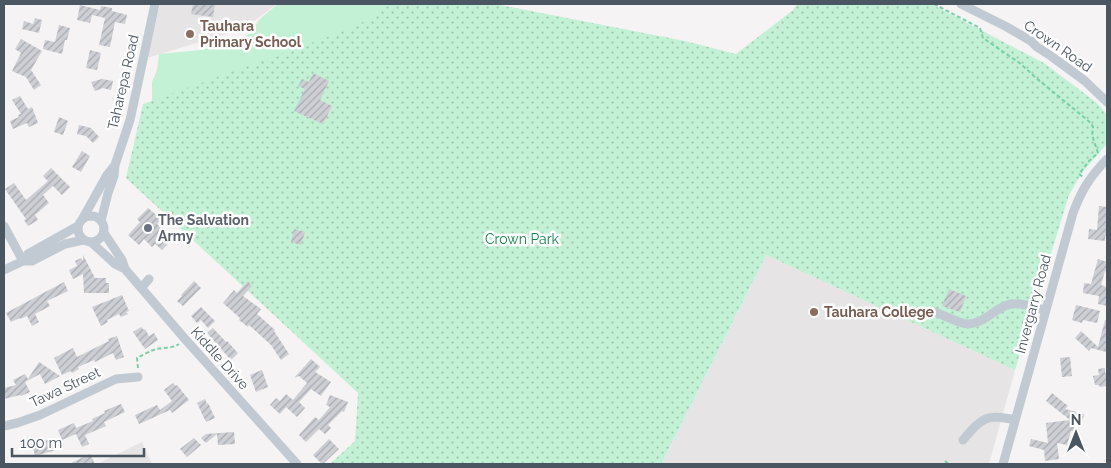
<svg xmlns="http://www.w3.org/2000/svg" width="1111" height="468" font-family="Raleway,sans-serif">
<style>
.education{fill:#e6e4e5}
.green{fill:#c3f1d5}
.park{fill:url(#park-dots)}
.building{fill:url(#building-hatch)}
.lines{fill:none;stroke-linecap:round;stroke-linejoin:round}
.path{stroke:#7ad0a6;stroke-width:2;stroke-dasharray:4 2.5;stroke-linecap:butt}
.minor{stroke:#c1cad2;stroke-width:9}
.education-dot{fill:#8d6e63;stroke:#fff;stroke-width:2}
.worship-dot{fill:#6b7280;stroke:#fff;stroke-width:2}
.labels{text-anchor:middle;stroke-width:5;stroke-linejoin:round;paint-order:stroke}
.education-label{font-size:14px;font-weight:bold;fill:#785e54;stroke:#fff;text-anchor:start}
.street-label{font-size:14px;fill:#4a5661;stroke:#fff}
.worship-label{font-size:14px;font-weight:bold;fill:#5b616d;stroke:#fff;text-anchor:start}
.park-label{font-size:14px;fill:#17864f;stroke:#fff}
</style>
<defs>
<pattern id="park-dots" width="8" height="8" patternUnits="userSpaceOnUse" patternTransform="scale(1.25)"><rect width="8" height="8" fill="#c3f1d5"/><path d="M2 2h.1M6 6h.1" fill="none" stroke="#a0c6b0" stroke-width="1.8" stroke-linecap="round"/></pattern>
<pattern id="building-hatch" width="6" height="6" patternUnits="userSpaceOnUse" patternTransform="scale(1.25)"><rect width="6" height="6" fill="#cdcfd5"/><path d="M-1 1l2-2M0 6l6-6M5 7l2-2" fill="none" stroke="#a8abb0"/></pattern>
</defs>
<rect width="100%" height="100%" fill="#f5f3f3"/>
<path class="education" d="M160,4H277L243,29L147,58L152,39Z
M766,255L1015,370L989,464H661Z
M142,442L152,464H97Z"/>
<path class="green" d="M278,4H390L387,13L360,38L152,108V82L157,70L159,54L201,50L245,38L261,18Z"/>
<path class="park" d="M391,4H495L685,41L736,54L793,10L797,4H931L1044,63L1097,103L1107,115V144L1083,171L1069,195L1015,370L766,255L661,464H330L355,441L358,393L126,178L143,104L355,27Z"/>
<path class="building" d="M193,4H215L213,17L191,14Z
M80,5L100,10L101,6L112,8V11L127,15L125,24L115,22L110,47L99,45L105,18L92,15L90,23L77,20Z
M35,18L42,20L39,33L22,29L24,21L33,24Z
M59,25L70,28L67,40H65L62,54L43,49L45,40L55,42Z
M21,39L42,51L31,70L41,85L34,90L26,77L12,71L21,53L15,49Z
M90,50L101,53L97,70L86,68Z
M313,73L329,81L320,100L332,106L323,124L294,111L305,89L298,86L302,79L309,82Z
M102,79L113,81L111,90L103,88L95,91L91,82Z
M20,96L28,109L32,107L38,123L29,127L27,123L13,129L10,121L19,117L18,115L21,114L12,100Z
M59,117L68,121L63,135L54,132Z
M79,125L91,128L99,137L93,143L86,136L77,134Z
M82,151L90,156L81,172L72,167Z
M51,168L70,187L62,195L53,186L43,195L49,203L35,215L38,220L28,226L24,220L26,219L5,189L14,183L26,200L48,181L43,176Z
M1099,206L1107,207V237L1105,236V241L1088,239L1089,229L1097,230Z
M148,208L161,219L157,224L166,232L162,236L169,242L162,250L155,244L152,247L144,239L139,245L128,235L140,222L137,219Z
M294,229L305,232L301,245L291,242Z
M83,255L95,278H106V283H109V293H84L83,274L73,279L69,270L77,266L75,261L81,258L83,261Z
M1098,259L1107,262V272L1105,271L1101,285L1107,287V306L1098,304L1099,296L1083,293L1084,283L1091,284Z
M194,281L201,288L183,306L177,301L182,296L181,295Z
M248,281L252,286L243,296L261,309L257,314L275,330L274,331L289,354L281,360L271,345L249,325L248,327L239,320L240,318L223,303L234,290L237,293Z
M64,282L68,291L47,301L50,306L35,314L39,322L32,326L27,316L20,319V318L11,322L6,313Z
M949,289L966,296L960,312L942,306Z
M122,295L129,311L126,312L128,314L121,317L119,314L107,320L108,322L101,326L92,307Z
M1076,305L1100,311L1097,323L1083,320L1082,323L1072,320Z
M201,307L215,321L208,328L201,320L197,323L191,316Z
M1105,320L1107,321V345L1106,352L1091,348L1089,351L1075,338L1081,331L1098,347Z
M141,327L144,330L145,329L149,336L154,333L158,340L145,349L133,332Z
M213,328L226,342L227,341L238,353L231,360L207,333Z
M117,336L124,357L116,360L113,353L95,362L94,360L78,367L79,369L72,373L71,371L62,375L54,358L73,348L77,357L109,341L108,339Z
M1070,357L1072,376L1062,377L1060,358Z
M311,359L320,367L315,372L331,382L321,396L311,389L299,402L305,408L297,417L286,407L280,414L270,405L276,398L280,401L286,394L293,400L307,383L299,376L294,378Z
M39,362L60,376L45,384L40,374L25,382L30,392L21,396L20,395L4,399V388L16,385L13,380L25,374L28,379Z
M1105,368V373H1107V386L1100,387L1099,385H1095L1093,376L1099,375L1098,369Z
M262,370L268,387L256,392L250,375Z
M173,383L176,386L177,385L189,400L172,413L170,410L139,424L135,415L157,405L160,410L172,401L164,390Z
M1052,393L1068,406L1065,409L1084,414L1082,423L1077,422L1074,431H1071L1067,445L1057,443L1059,459L1045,461L1044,450L1029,446L1031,439L1048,443L1046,423L1070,420L1046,401Z
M330,395L348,402L344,412L342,411L328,425L331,428L325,434L319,429L306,442L299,435L315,417L319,420L330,407L326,405Z
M205,399L207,404L208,403L215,418L206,422L197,403Z
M121,404L125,412L104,422L106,426L85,435L89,444L82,447L76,434L62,440L58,430L74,423L76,428L93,421L92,419L105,413L104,411Z
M234,432L235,444L218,445L217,434L206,443L201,438L206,434Z
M194,438L201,445L187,457L180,449Z
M53,439L56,450L35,456L33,447L45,443L44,441Z
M329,439L339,449L323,464H322L313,455Z
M90,454L95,464H69Z"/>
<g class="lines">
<path class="path" d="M934,4L980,28L983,38L1021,64L1035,77L1091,123L1093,127L1092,135L1098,153L1089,161L1079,174L1083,177
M138,368L137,358C143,355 150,351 156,349C164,347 172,349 179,344
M945,461L948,464"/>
<path class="minor" d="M961,4L1007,27L1031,41L1037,47L1051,56L1085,81L1107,102
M78 229a13 13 0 1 1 26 0a13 13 0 1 1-26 0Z
M83,218L107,175L115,165
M101,221L108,193L114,176L115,165L130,120L155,4
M4,226L23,261
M104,233L122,260L125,269L185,339L297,464
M91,242L115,264L125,269
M23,261L28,254L78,226
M4,270L23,261H32L65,244L83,240
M141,288L149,279
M935,312C943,315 960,324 968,324C986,323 995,307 1011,304C1022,302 1035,308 1045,310
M4,426L17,423L40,415L116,379L138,377
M963,440C982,418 986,413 1015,420
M1003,464L1073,213C1082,189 1090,177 1107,159"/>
</g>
<g class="education-dot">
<circle cx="190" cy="34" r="5"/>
<circle cx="814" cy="312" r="5"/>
</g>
<circle class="worship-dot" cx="148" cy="228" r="5"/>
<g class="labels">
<g class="education-label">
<text x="200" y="31">Tauhara<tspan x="200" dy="16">Primary School</tspan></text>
<text x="824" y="317">Tauhara College</text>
</g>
<g class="street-label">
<text transform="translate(1058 46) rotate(35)" y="5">Crown Road</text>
<text transform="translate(123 82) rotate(-77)" y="5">Taharepa Road</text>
<text transform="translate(1033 304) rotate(-75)" y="5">Invergarry Road</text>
<text transform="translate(220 358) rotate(48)" y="5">Kiddle Drive</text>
<text transform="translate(65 387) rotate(-25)" y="5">Tawa Street</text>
</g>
<g class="worship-label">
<text x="158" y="225">The Salvation<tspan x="158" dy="16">Army</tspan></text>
</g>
<g class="park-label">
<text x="522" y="244">Crown Park</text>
</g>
</g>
<rect width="1111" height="468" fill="none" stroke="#4a5661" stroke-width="10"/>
<g transform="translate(1076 433)" stroke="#ffffff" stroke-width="4" paint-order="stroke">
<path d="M0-4L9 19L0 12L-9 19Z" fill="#4a5661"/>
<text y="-8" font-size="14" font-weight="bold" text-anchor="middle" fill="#4a5661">N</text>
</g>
<path d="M12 448v8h132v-8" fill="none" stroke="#4a5661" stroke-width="2.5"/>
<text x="20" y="448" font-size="15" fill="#4a5661" stroke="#ffffff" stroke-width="4" paint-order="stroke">100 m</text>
</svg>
